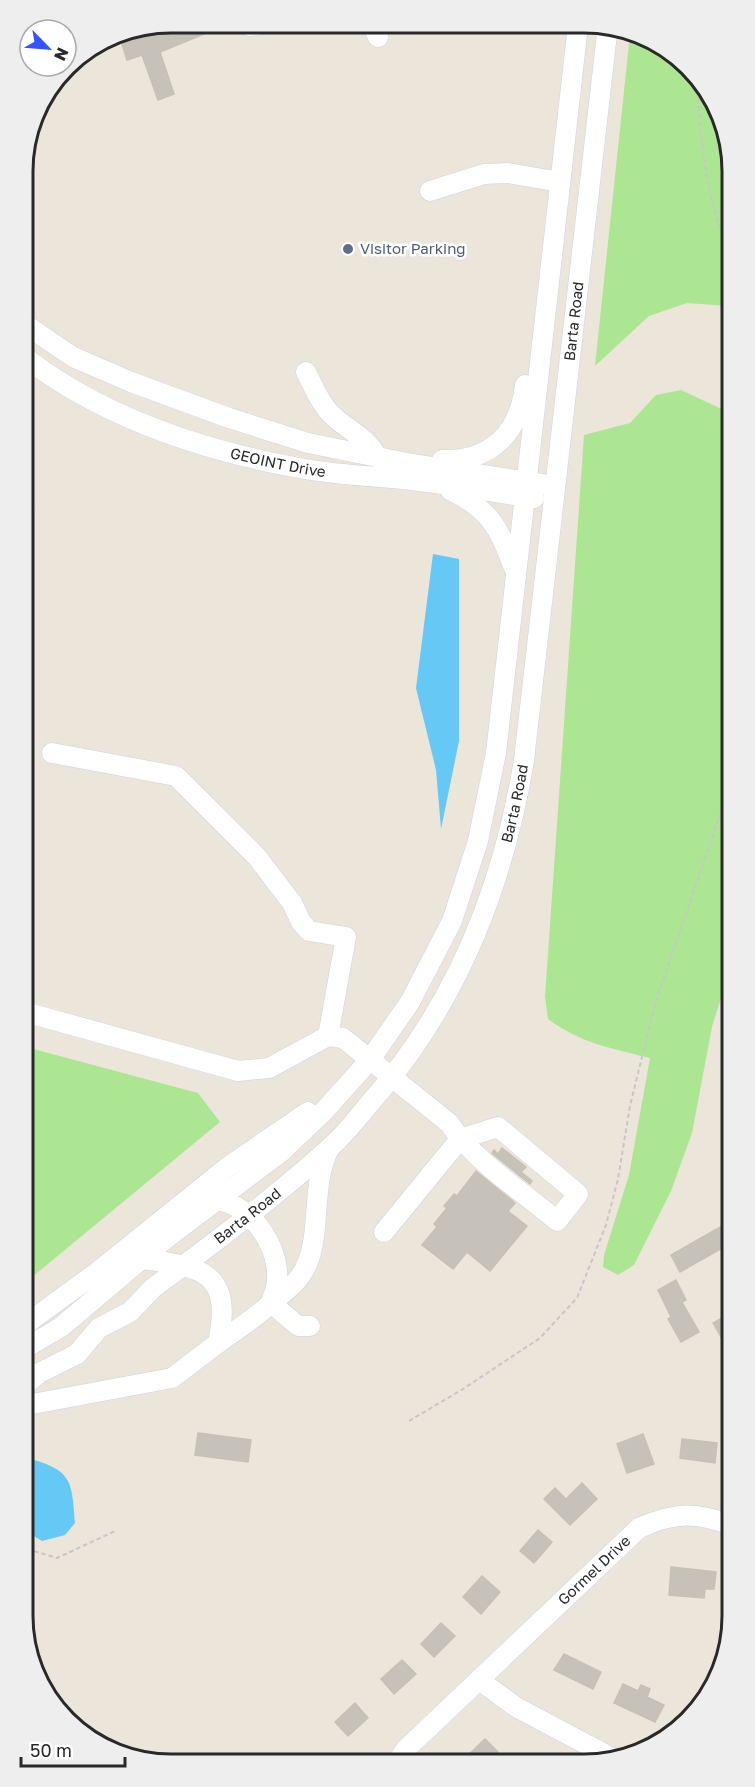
<svg xmlns="http://www.w3.org/2000/svg" width="755" height="1787" font-family="'Golos Text',sans-serif">
<style>
.green{fill:#ace693}
.water{fill:#66c9f5}
.building{fill:#c7c2b9;stroke:#c7c1b3;stroke-width:1.5}
.lines{fill:none;stroke-linecap:round;stroke-linejoin:round}
.minor-casing{stroke:#cfd2e3;stroke-width:21}
.path{stroke:#c7c7c7;stroke-width:2;stroke-dasharray:4.5 3;stroke-linecap:butt}
.minor{stroke:#fff;stroke-width:20}
.service-dot{fill:#5c6f8a;stroke:#fff;stroke-width:2}
.labels{text-anchor:middle;stroke-width:5;stroke-linejoin:round;paint-order:stroke}
.service-label{font-size:15px;fill:#4e5e75;stroke:#fff;text-anchor:start}
.street-label{font-size:15px;fill:#292929;stroke:#fff}
.rim{fill:none;stroke:#292929;stroke-width:3}
</style>
<rect width="100%" height="100%" fill="#ece5da"/>
<path class="green" d="M630,34L682,60L728,133V306L687,303L649,316L595,366Z
M681,390L728,412L730,969L712,1027L692,1133L671,1191L634,1265L618,1275L603,1267L604,1255L629,1175L650,1058C611,1048 582,1044 548,1019L545,997L584,435L630,423L656,395Z
M26,1047L198,1093L220,1122L26,1282Z"/>
<path class="water" d="M433,554L459,559V741L441,829L436,770L416,688Z
M27,1458C72,1470 72,1480 75,1523L65,1535L42,1541L27,1532Z"/>
<path class="building" d="M171,22L200,23L204,34L160,52L174,94L158,100L142,55L127,60L120,38L135,32L134,30Z
M502,1148L526,1167L521,1172L532,1181L530,1184L492,1153L494,1150L498,1154Z
M476,1171L515,1203L508,1211L527,1226L490,1271L467,1252L453,1269L422,1245L437,1227L434,1224L447,1208L444,1206L454,1194L457,1196Z
M722,1226L731,1243L680,1272L671,1255Z
M676,1280L686,1300L682,1302L699,1332L681,1342L668,1319L671,1317L658,1290Z
M731,1313V1337L724,1342L713,1323Z
M198,1433L251,1440L248,1462L195,1455Z
M643,1434L654,1464L627,1473L617,1444Z
M682,1439L717,1443L715,1463L680,1458Z
M582,1483L597,1499L570,1525L544,1499L555,1488L566,1499Z
M538,1530L552,1542L534,1563L520,1551Z
M671,1567L716,1572L714,1589H705L704,1598L669,1595Z
M482,1576L500,1592L481,1614L463,1597Z
M441,1623L455,1636L434,1657L421,1644Z
M564,1654L601,1672L593,1689L554,1670Z
M402,1660L416,1674L394,1694L381,1679Z
M623,1684L638,1691L641,1685L650,1689L647,1697L664,1705L655,1722L614,1703Z
M355,1703L368,1718L348,1736L335,1722Z
M485,1739L498,1752L490,1760H463Z"/>
<g class="lines">
<defs>
<g id="minor">
<path d="M244,23L250,26L267,23"/>
<path d="M372,24L378,37"/>
<path d="M430,191L484,174L508,173L560,182"/>
<path d="M23,323L73,357L131,382L229,418L308,443L412,464L555,486"/>
<path id="s1" d="M23,356C103,418 201,450 299,468C336,475 375,476 412,480C453,485 493,492 534,498"/>
<path d="M306,372C313,385 319,402 330,413C346,430 367,436 377,457"/>
<path d="M442,460C491,462 520,432 525,385"/>
<path d="M450,490C488,508 500,528 513,566"/>
<path d="M52,753L176,776L257,857L292,903L301,922L309,931L346,937L328,1036"/>
<path d="M25,1012L238,1071L269,1068L328,1036L343,1038L449,1123C476,1163 521,1190 557,1221L578,1194L498,1127L460,1139L384,1232"/>
<path d="M217,1200C254,1205 286,1255 275,1291C273,1295 272,1301 270,1304C258,1316 232,1333 218,1343"/>
<path d="M26,1324L96,1273L229,1166L308,1112"/>
<path d="M310,1326H298L271,1303C282,1294 294,1286 301,1275C324,1242 309,1188 329,1149"/>
<path d="M27,1347L61,1327L164,1240L281,1152L323,1112L369,1061L410,1002L452,921L478,841L496,753L578,25"/>
<path id="s2" d="M27,1383L39,1373L77,1354L99,1328L130,1312L153,1288C214,1243 282,1192 337,1141C349,1129 360,1115 370,1103C457,1005 503,888 524,760L608,25"/>
<path d="M27,1405L172,1378L218,1343C233,1272 203,1267 143,1259"/>
<path d="M479,1680L516,1707L616,1760"/>
<path id="s3" d="M398,1761L405,1750L639,1528C675,1512 694,1512 732,1525"/>
</g>
</defs>
<use href="#minor" class="minor-casing"/>
<path class="path" d="M697,84C701,139 705,197 728,247
M24,665L31,672
M409,1421L463,1389L540,1338L577,1298L606,1225L618,1179L630,1106L655,1004L724,803L730,776
M27,1549L57,1558L115,1531"/>
<use href="#minor" class="minor"/>
</g>
<circle class="service-dot" cx="348" cy="249" r="6"/>
<g class="labels">
<g class="service-label">
<text x="360" y="254">Visitor Parking</text>
</g>
<g class="street-label">
<text dy="5" stroke="none"><textPath href="#s2" startOffset="1269">Barta Road</textPath></text>
<text dy="5" stroke="none"><textPath href="#s1" startOffset="279">GEOINT Drive</textPath></text>
<text dy="5" stroke="none"><textPath href="#s2" startOffset="783">Barta Road</textPath></text>
<text dy="5" stroke="none"><textPath href="#s2" startOffset="279">Barta Road</textPath></text>
<text dy="5" stroke="none"><textPath href="#s3" startOffset="274">Gormel Drive</textPath></text>
</g>
</g>
<path d="M0 0H755V1787H0ZM171 33H584A138 138 0 0 1 722 171V1616A138 138 0 0 1 584 1754H171A138 138 0 0 1 33 1616V171A138 138 0 0 1 171 33Z" fill="#eee" fill-rule="evenodd"/>
<path class="rim" d="M171 33H584A138 138 0 0 1 722 171V1616A138 138 0 0 1 584 1754H171A138 138 0 0 1 33 1616V171A138 138 0 0 1 171 33Z"/>
<g transform="translate(48 48) rotate(115)"><circle r="28" fill="#ffffff" stroke="#a9a9a9" stroke-width="1.5"/>
<path d="M0-4.5L10 22L0 15L-10 22Z" fill="#3452ff"/>
<text y="-9" font-size="16" font-weight="bold" text-anchor="middle" fill="#292929">N</text>
</g>
<path d="M21 1757v9h104v-9" fill="none" stroke="#292929" stroke-width="3"/>
<text x="30" y="1757" font-size="18" fill="#292929" stroke="#ffffff" stroke-width="4.5" paint-order="stroke">50 m</text>
</svg>
